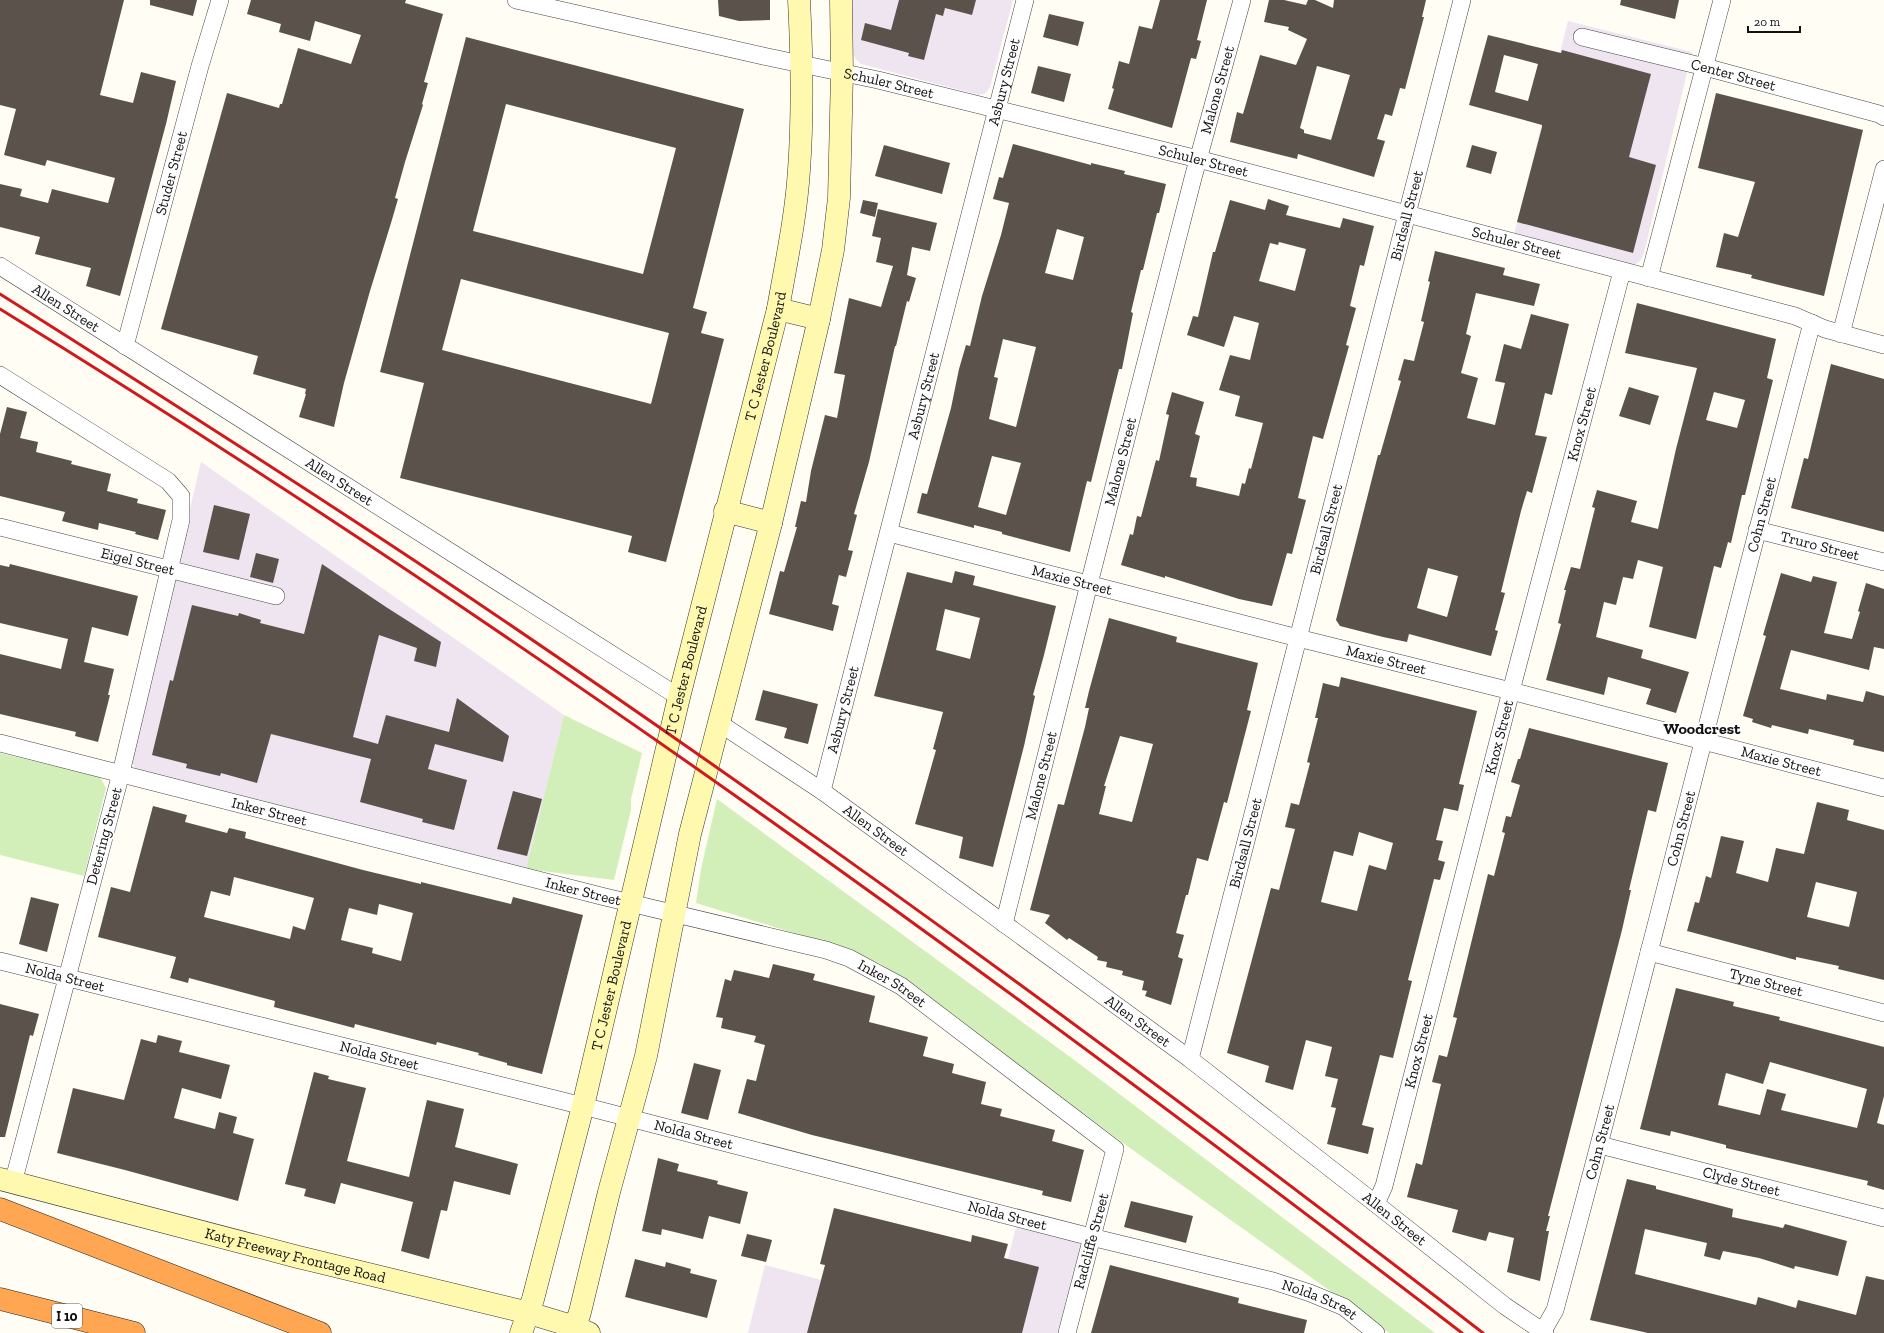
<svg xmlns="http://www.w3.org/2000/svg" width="1884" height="1333" font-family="'Zilla Slab',serif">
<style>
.industrial{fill:#efe5f0}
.green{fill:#d3efb9}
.building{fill:#5b524c;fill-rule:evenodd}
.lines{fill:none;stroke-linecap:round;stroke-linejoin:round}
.street-casing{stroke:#444;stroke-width:18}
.secondary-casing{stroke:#333;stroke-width:23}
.highway-casing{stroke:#222;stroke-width:23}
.street{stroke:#fff;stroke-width:17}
.secondary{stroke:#fff9af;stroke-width:22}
.highway{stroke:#ffa652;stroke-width:22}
.rail{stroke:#d1181c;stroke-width:3}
.labels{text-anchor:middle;stroke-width:4;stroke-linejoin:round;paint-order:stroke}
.shield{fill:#fff;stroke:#585858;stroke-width:1}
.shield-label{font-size:14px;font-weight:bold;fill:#111}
.street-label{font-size:15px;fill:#111;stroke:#fff}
.neighbourhood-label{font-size:16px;font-weight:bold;fill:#111;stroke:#fff}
</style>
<rect width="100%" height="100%" fill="#fffdf4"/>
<path class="industrial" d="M848,0H1013L990,87L986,93L979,95L861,64L855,58L851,50Z
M1568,21L1692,52L1644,253L1641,260L1636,264H1630L1514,234Z
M201,462L564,715L526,869L135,769L132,762V755Z
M1016,1227L1075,1241L1081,1245L1082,1251L1061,1333H748L765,1265L991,1325Z"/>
<path class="green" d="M564,715L642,753L631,799V810L614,880L526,869Z
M0,753L100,777L106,788L84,876L0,855Z
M717,799L1077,1062L1435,1333H1389L1130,1148L908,982L879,963L849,950L696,903L701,869Z"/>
<path class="building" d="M0,0H124L100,95L133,103L141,72L176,81L166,124L120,296L86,286L91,268L35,254L40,237L0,227V184L22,189L20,196L48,203L52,189L108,203L115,178L47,160L45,166L4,155L16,109L0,105Z
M150,0H197L193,16L150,5Z
M251,0H406L405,3L443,14L424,82L428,83L422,104L423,105L405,162L395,198L398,199L391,223L370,291L344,383L334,427L299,417L306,394H305L306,389L253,374L258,356L161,329L227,93L279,108L280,104H282L298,48L351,64L361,35L315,21L310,41L279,32L281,24L247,14Z
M718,0H770V20L739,21L719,16Z
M899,0H976L972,15L945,8L943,16L936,14L924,60L908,56L909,53L861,40L865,23L891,30Z
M1160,0H1207L1197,40L1201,41L1196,59L1191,58L1172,128L1108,109L1114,89L1112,88L1119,61L1129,64L1139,26L1152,29Z
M1269,0H1284L1306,5L1308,0H1315L1333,8L1334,0H1426L1422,17H1424L1405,89L1400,88L1392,116L1385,114L1377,139L1385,141L1374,177L1298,154L1297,159L1230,142L1237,112L1243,114L1260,55L1296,65L1307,39L1288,30L1289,27L1264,22ZM1317,66L1350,75L1331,140L1304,133V130L1300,128Z
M1621,0H1679L1675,19L1620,5Z
M1049,14L1084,22L1078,46L1043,37Z
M1488,35L1561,53L1562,50L1651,74L1629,157L1656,165L1633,253L1517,222L1542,127V125L1469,105ZM1504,55L1538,64L1528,101L1495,92Z
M466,37L744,109L693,308L707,312L701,333L724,339L666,562L628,552L632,536L400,478L424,383L380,372ZM506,104L676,148L643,274L473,231ZM461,279L669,333L651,404L442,350Z
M1038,66L1071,74L1064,102L1031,93Z
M1716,93L1863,130L1824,296L1751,278L1752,275L1716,267L1724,233L1738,237L1755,182L1698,168Z
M1013,144L1091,165V163L1125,171L1124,174L1166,184L1159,213H1157L1143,270H1141L1131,312L1133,313L1122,369H1119L1091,482L1087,481L1070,552L1002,534V532L974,525V528L917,513L922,493L927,494L951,408L959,369L966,345L970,346L982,296L1001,235L1009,203L993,199L999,177L1003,178ZM1057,229L1084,237L1073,280L1045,273ZM1003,339L1036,347L1016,427L989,419L998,378L994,377ZM992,456L1021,463L1006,515L978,507Z
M884,145L950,163L942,194L875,176Z
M1472,145L1497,152L1491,174L1466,167Z
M1268,199L1289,206L1286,215L1340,228L1343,218L1374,226L1364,266L1360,265L1350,306L1356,308L1346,345L1349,346L1323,439L1313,436L1298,498L1306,500L1292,554L1287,553L1272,606L1239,599L1165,576V578L1121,565L1130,534L1133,535L1137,516L1141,517L1156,460L1159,461L1169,415L1166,414L1172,392L1204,402L1195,434L1200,436L1190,477L1197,478L1196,486L1239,496L1242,483L1245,484L1249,468L1251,469L1263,423L1235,416L1240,396L1219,390L1230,355L1250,360L1259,323L1234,316L1224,347L1187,335L1193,316L1198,317L1213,252H1215L1230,200L1265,210ZM1279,242L1306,249L1295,291L1259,281L1270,243L1278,245Z
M863,200L878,203L875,217L860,213Z
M878,209L937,223L930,251L912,247L907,275L916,278L909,302L907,301L896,346H895L869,462L854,514L857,515L848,550L853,551L846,577L839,575L832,604L839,606L833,631L769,614L780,571L784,572L797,527H795L801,501L806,502L811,471L825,415L837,418L845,375L834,373L849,298L881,307L893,266L876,262L881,238L872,236Z
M1435,251L1505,268L1503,275L1540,284L1534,306L1476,293L1466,334L1471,336L1461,373L1478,378L1467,418L1495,425L1505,383L1495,381L1504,344L1521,349L1531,314L1569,324L1552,395L1545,393L1535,435L1547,437L1532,493L1527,491L1521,511L1501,592L1505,593L1495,630L1498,631L1491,656L1409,634L1407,642L1383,637L1340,626L1336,620L1378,455H1380L1401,381L1398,380L1404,359L1414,361L1424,322L1421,321L1430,282L1428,281ZM1428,568L1458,576L1447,617L1417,608Z
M1637,303L1776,339L1767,378L1773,380L1745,495H1742L1731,543L1728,542L1721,568L1714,566L1696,639L1649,627L1663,567L1638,560L1633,579L1623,577L1616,605L1604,602L1596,637L1643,650L1641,658L1689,672L1676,713L1646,704L1651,689L1608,677L1604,695L1546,680L1561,624L1558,623L1566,590H1564L1571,567L1580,569L1595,508L1592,507L1597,490L1637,501L1631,522L1658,529L1676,449L1697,368L1625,353ZM1714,392L1745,400L1737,428L1706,420Z
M1831,364L1884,379V532L1791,508L1804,458L1808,459Z
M1629,387L1659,396L1650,425L1619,416Z
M7,407L27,412L20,438L38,442L36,452L72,461L71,464L111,474L107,491L138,499L137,503L166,510L158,540L135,534L136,532L99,523L98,530L62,521L65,512L0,496V434Z
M214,505L250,514L239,560L203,552Z
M256,553L279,559L273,583L250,577Z
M10,564L138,596L128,636L92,627L84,662L114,669L108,695H110L98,742L75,736L76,732L0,714V654L61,669L68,639L0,623V565L9,567Z
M322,564L386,607L441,642L436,667L414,661L417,648L379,635L353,737L378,744L386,715L449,732L457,698L509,736L503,762L435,744L428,769L467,780L454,830L422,822L423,819L360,802L371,759L271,734L257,783L221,773L220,776L186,768L187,764L152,755L170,680L173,681L192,605L238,616L239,613L261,620L260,623L304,634Z
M955,571L975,576L973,585L1056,606L1044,655L1033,695L1035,696L1024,746L993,867L959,858L963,837L915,824L936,750L933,749L943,712L874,696L907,572L952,583ZM945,609L980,618L970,659L936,650Z
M1781,573L1811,582L1813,576L1837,582L1824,633L1852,639L1860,612L1858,611L1866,583L1884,589V649L1874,647L1869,670L1791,650L1780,689L1826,700L1827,694L1863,702L1866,691L1884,696V752L1853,745L1854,740L1809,729L1808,734L1772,725L1771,728L1752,722L1753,719L1743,716L1766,636L1763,635Z
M1109,618L1177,637L1176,642L1258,663L1247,710L1251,711L1227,803L1224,802L1208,861L1197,858L1188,895H1186L1176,933L1184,935L1178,957L1183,959L1171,1005L1145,996L1147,991L1142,990L1144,981L1122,975L1123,971L1106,967L1107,962L1097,960L1098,957L1069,938L1067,940L1045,923L1050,915L1030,910L1058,804L1064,805L1085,727L1089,708H1085L1089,691ZM1120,736L1153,744L1132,822L1099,814L1106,786H1104Z
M1341,677L1477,711L1459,784L1464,785L1458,811L1444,808L1436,840L1443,841L1438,860L1445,862L1440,880L1434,879L1408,980L1412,981L1393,1058L1380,1055L1362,1125L1374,1128L1368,1154L1327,1144L1336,1108L1331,1107L1338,1079L1325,1076L1332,1047L1306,1040L1293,1090L1265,1082L1269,1066L1227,1053L1271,888L1279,890L1295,829L1285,827L1291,803L1299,805L1310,763L1307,762L1318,718H1315L1323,683L1339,687ZM1359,832L1393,843L1386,870L1369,865L1357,911L1321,902L1334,851L1353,856Z
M763,690L818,704L808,744L784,738L787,728L755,720Z
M1529,728L1668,763L1656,812L1648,810L1629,890H1631L1622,930L1548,1216H1550L1546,1231H1549L1540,1281L1507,1272L1514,1238L1489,1232L1486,1241L1452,1232L1458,1210L1407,1197L1416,1163L1422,1165L1441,1084L1432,1082L1439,1055L1447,1057L1457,1018L1453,1017L1488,874L1494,876L1505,833L1502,832L1506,816L1511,817L1520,785L1511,782L1518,759H1520Z
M513,791L542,799L527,856L497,849Z
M1817,802L1849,810L1847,820L1884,830V980L1838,969L1839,966L1796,957V960L1687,931L1695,902L1699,903L1706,876L1711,878L1721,836L1744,841L1736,873L1768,882L1776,848L1804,854ZM1816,882L1857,892L1849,927L1807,917Z
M153,806L187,815L185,822L227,833L229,828L246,832L245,838L363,870L421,884V882L511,904L513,897L583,915L542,1074L507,1065V1063L478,1055L479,1053L437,1042L436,1045L355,1024L354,1028L320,1019L274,1007L275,1001L189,978L188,983L170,978L176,957L98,937L111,887L130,892ZM234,877L314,898L305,930L293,926L290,939L204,917L211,891L230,896ZM379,904L413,913L401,961L372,953L373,948L341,940L349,908L377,915Z
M31,897L59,904L47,952L19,944Z
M773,964L815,974L813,980L875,996L869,1022L928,1037L923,1056L954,1064L952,1073L986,1082L981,1104L1002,1109L1000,1116L1055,1130L1052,1141L1084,1150L1071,1202L1042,1195L1043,1191L812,1135L738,1113L747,1079L756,1081L765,1045L754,1042L756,1036L721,1028L723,1018L716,1017L725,979L731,981L734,970L769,978Z
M1676,988L1734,1002L1733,1006L1780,1017L1779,1020L1884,1047V1096L1877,1123L1884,1125V1190L1867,1185L1868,1181L1726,1148V1145L1671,1131L1670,1136L1640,1129ZM1770,1062L1867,1089L1857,1128L1781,1110L1786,1094L1767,1089L1760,1115L1718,1105L1726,1073L1763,1084Z
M0,1004L39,1014L33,1036L30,1035L5,1137H0Z
M158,1035L182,1041L179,1052L230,1065L221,1099L182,1088L174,1118L215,1129L219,1112L237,1117L233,1133L254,1139L238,1201L125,1170L57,1153L73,1088L124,1100L141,1039L156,1043Z
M694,1063L721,1070L708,1120L681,1113Z
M314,1072L329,1076L328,1079L366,1088L347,1161L409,1177L427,1100L464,1109L455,1147L518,1164L510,1195L454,1181L447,1211L441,1210L429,1259L401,1251L413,1202L341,1183L335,1204L304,1196L306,1189L285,1184Z
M658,1158L679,1164L677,1171L718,1181L717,1184L748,1192L740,1224L709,1216L703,1239L662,1229L661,1235L642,1231Z
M1627,1179L1656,1186V1189L1733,1209L1732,1217L1783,1228L1785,1224L1847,1241L1838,1276L1795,1266L1794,1269L1759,1258L1723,1251L1720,1260L1704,1256L1707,1243L1645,1229L1635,1274L1756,1305L1758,1297L1796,1308L1798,1300L1856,1315L1866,1276L1884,1280V1333H1648L1590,1320Z
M1131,1201L1193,1216L1186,1243L1124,1227Z
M834,1208L971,1242L972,1235L1008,1244L1004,1258L1039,1267L1022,1333H807L825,1265L820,1264Z
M747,1234L772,1240L766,1262L741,1256Z
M635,1259L665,1267L666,1262L691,1269L690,1273L717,1280L707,1318L625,1297Z
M1110,1265L1239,1298L1238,1303L1307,1320L1304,1333H1091Z"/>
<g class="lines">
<defs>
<g id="street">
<path id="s1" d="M516,0L763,56L878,80L1198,159L1795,316L1825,329L1884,345"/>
<path id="s2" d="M1582,37L1705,67L1879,114L1884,117"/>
<path id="s3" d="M0,266L679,697"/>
<path d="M1649,278L1722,0"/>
<path d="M1841,334L1884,169"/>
<path id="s4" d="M125,346L200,66L220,0"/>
<path d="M0,375L168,481L181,496V520L121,773L13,1183"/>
<path id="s5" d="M0,527L276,596"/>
<path id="s6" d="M1757,530L1884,562"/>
<path id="s7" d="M889,533L1298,638L1511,691L1884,788"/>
<path id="s8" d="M719,723L822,791L1190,1059L1376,1204L1505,1306L1545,1333"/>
<path id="s9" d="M0,743L601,896L826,950L849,958L901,986L1115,1149L1067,1333"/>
<path id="s10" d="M822,791L1025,0"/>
<path id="s11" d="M1004,924L1089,584L1193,178L1242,0"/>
<path id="s12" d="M1649,952L1884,1013"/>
<path id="s13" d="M0,961L583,1106L1091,1237L1273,1281L1310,1293L1344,1307L1376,1333"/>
<path id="s14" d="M1190,1059L1462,0"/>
<path id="s15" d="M1600,1145L1884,1218"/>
<path id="s16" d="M1376,1204L1384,1186L1511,691L1622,271"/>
<path id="s17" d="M1543,1331L1555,1310C1644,982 1724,652 1812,323"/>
</g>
<g id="secondary">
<path d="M778,309L819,319"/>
<path d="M725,511L771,523"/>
<path id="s18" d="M0,1179L298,1257L529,1313L575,1327L589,1333"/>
<path id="s19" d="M521,1333L533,1299L583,1106L679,697L778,309C786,263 796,217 799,170C803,114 802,57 799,0"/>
<path d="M573,1333L580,1312L609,1192L646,1056L690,834L771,523L819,319L833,250L839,198L842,73L841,0"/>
</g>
<path id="highway" d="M0,1209L320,1333
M0,1299L134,1333"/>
</defs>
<use href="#street" class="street-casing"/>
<use href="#secondary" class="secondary-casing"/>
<use href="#highway" class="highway-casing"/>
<use href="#street" class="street"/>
<use href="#secondary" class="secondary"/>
<use href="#highway" class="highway"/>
<path class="rail" d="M0,294C157,393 313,492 466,595C813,829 1152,1077 1483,1333
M0,309C508,621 990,971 1462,1333"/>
</g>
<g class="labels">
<rect class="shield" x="52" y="1304" width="30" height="24" rx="3"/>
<g class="shield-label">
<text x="67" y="1321">I 10</text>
</g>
<g class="street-label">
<text dy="5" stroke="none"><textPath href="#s2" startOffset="156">Center Street</textPath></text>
<text dy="5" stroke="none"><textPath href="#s10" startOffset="732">Asbury Street</textPath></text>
<text dy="5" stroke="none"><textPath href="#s1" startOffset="382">Schuler Street</textPath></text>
<text dy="5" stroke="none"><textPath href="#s11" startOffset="861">Malone Street</textPath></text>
<text dy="5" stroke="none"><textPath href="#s1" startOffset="706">Schuler Street</textPath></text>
<text dy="5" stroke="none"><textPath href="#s4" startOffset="179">Studer Street</textPath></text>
<text dy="5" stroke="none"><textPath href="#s14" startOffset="871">Birdsall Street</textPath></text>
<text dy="5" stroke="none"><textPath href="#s1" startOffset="1030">Schuler Street</textPath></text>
<text dy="5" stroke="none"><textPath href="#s3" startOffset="78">Allen Street</textPath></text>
<text dy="5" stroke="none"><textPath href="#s19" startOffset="1007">T C Jester Boulevard</textPath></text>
<text dy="5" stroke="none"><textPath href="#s10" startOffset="408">Asbury Street</textPath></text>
<text dy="5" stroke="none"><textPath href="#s16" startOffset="807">Knox Street</textPath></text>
<text dy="5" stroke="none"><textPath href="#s11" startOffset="477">Malone Street</textPath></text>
<text dy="5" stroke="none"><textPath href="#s3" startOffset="402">Allen Street</textPath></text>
<text dy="5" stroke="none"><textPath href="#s17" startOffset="846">Cohn Street</textPath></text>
<text dy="5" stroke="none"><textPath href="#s14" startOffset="547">Birdsall Street</textPath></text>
<text dy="5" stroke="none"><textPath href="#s6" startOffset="65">Truro Street</textPath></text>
<text dy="5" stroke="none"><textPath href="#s5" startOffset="142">Eigel Street</textPath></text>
<text dy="5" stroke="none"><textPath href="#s7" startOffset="189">Maxie Street</textPath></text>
<text dy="5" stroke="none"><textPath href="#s7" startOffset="513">Maxie Street</textPath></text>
<text dy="5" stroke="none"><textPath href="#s19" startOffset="683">T C Jester Boulevard</textPath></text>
<text dy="5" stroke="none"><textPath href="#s10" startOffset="84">Asbury Street</textPath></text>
<text dy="5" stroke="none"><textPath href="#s16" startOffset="483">Knox Street</textPath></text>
<text dy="5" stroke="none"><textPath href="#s7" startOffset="921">Maxie Street</textPath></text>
<text dy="5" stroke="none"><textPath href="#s11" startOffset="153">Malone Street</textPath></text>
<text dy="5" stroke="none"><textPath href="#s9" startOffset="278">Inker Street</textPath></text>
<text dy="5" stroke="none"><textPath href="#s17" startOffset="522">Cohn Street</textPath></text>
<text dy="5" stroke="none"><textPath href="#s8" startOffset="190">Allen Street</textPath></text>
<text transform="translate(104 836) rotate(-75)" y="5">Detering Street</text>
<text dy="5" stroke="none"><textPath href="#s14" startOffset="223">Birdsall Street</textPath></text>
<text dy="5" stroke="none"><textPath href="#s9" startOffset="602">Inker Street</textPath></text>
<text dy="5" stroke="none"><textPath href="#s13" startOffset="67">Nolda Street</textPath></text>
<text dy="5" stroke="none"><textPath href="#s12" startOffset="121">Tyne Street</textPath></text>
<text dy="5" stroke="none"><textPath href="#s9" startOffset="926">Inker Street</textPath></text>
<text dy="5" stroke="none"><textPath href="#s19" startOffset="359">T C Jester Boulevard</textPath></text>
<text dy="5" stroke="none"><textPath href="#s8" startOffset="514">Allen Street</textPath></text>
<text dy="5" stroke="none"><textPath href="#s16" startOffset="159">Knox Street</textPath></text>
<text dy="5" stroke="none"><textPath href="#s13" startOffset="391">Nolda Street</textPath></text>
<text dy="5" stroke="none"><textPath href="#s13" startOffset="715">Nolda Street</textPath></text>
<text dy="5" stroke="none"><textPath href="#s17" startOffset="198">Cohn Street</textPath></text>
<text dy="5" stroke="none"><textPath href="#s15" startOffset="146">Clyde Street</textPath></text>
<text dy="5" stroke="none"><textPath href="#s13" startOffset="1039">Nolda Street</textPath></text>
<text dy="5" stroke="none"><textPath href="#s8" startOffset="838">Allen Street</textPath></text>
<text transform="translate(1091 1241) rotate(-75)" y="5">Radcliffe Street</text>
<text dy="5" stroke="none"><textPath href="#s18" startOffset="305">Katy Freeway Frontage Road</textPath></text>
<text dy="5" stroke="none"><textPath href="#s13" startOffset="1363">Nolda Street</textPath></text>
</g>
<g class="neighbourhood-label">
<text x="1702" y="734">Woodcrest</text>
</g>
</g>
<path d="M1748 26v6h52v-6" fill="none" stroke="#111111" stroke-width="2"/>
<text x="1754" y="26" font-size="12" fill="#111111" stroke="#ffffff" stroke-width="3" paint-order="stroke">20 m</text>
</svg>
